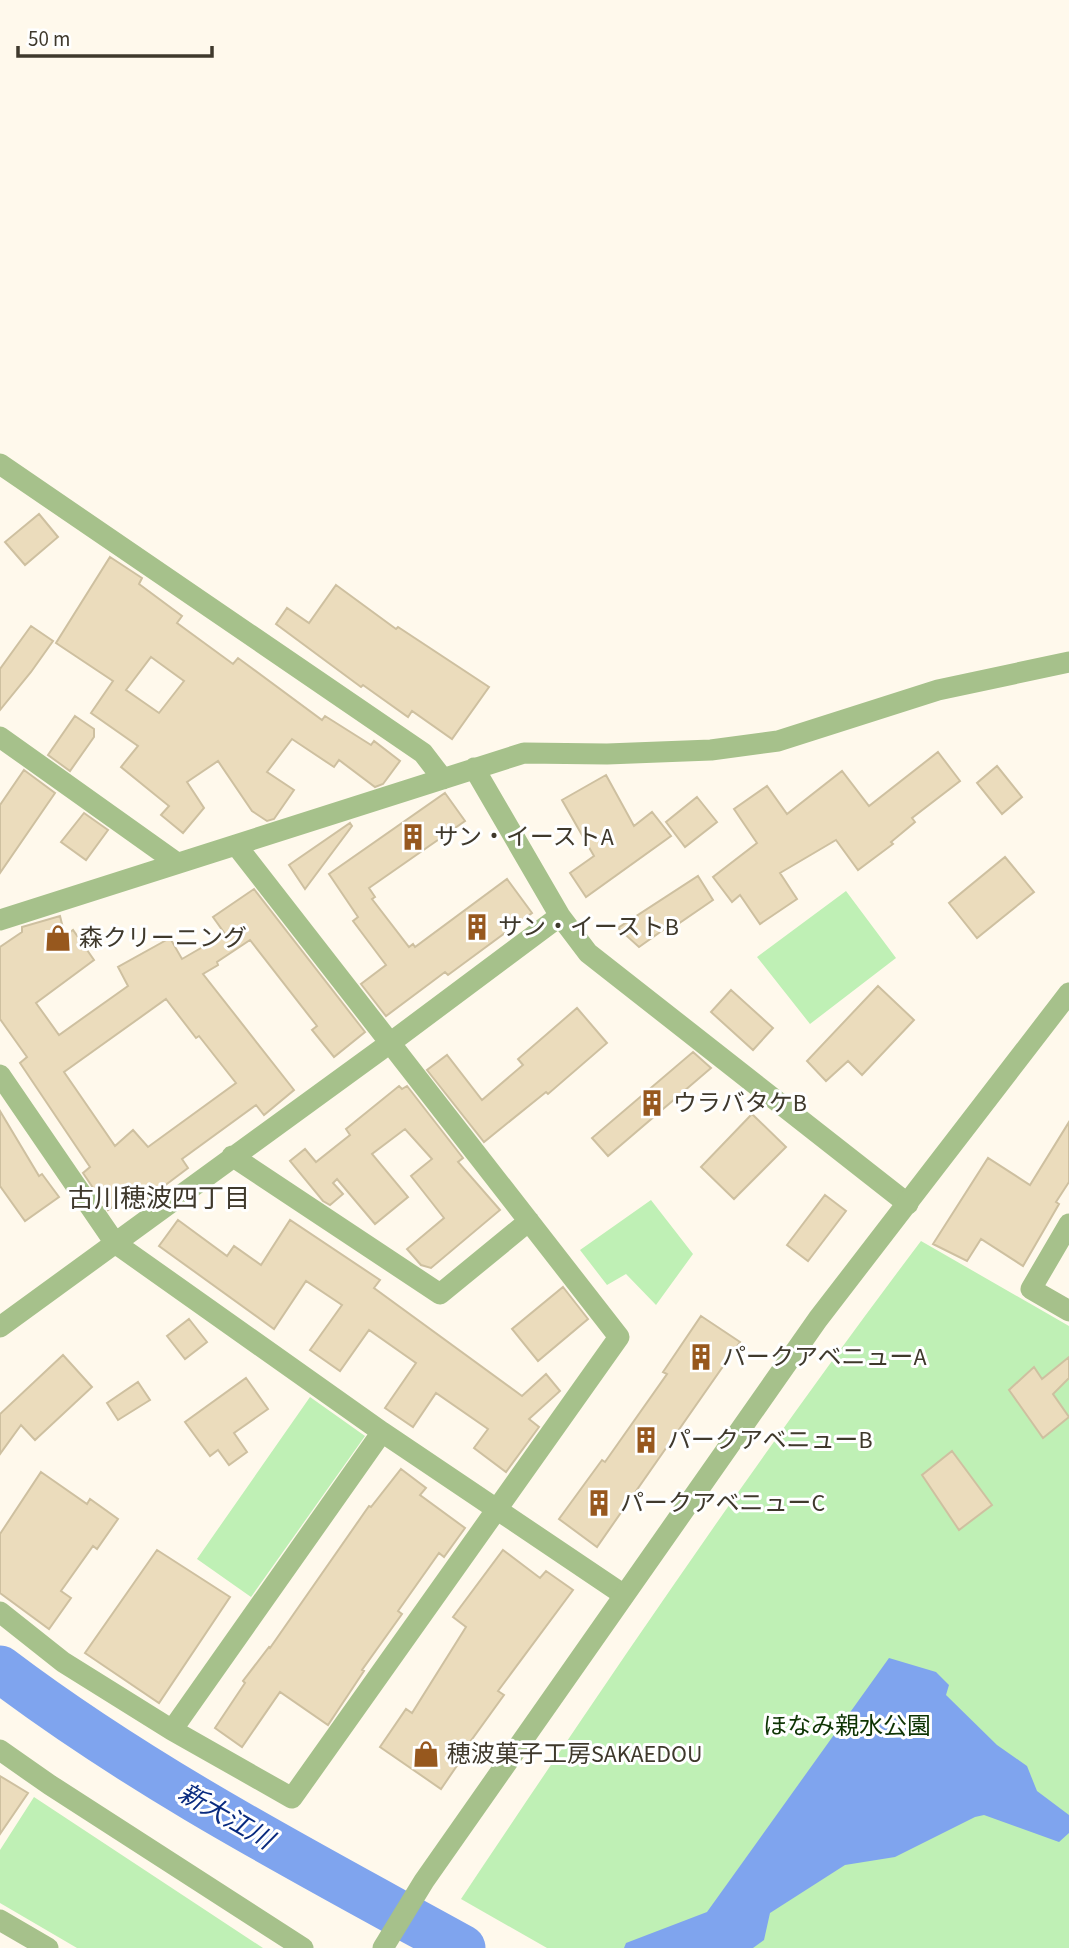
<svg xmlns="http://www.w3.org/2000/svg" width="1069" height="1948" font-family="'Source Sans 3','Noto Sans JP',sans-serif">
<style>
.green{fill:#bff0b5}
.water{fill:#7fa4ee}
.lines{fill:none;stroke-linecap:round;stroke-linejoin:round}
.river{stroke:#7fa4ee;stroke-width:47}
.building{fill:#ebdcbc;stroke:#cec0a0;stroke-width:2;fill-rule:evenodd}
.minor{stroke:#a6c18b;stroke-width:21}
.tertiary{stroke:#a6c18b;stroke-width:21}
.labels{text-anchor:middle;stroke-width:6;stroke-linejoin:round;paint-order:stroke}
.poi-label{font-size:24px;fill:#3f392c;stroke:#fff;text-anchor:start}
.park-label{font-size:24px;fill:#0d3403;stroke:#fff}
.neighbourhood-label{font-size:26px;fill:#3f392c;stroke:#fff}
.water-label{font-size:26px;font-style:italic;fill:#092b7f;stroke:#fff}
</style>
<rect width="100%" height="100%" fill="#fff9ec"/>
<path class="green" d="M846,891L896,958L810,1024L757,957Z
M651,1200L693,1254L656,1305L626,1274L607,1285L580,1250Z
M921,1241L1069,1326V1948H547L461,1899C610,1676 760,1454 921,1241Z
M310,1397L365,1436L251,1597L197,1559Z
M34,1797L263,1948H77L0,1903V1850Z"/>
<path class="water" d="M889,1658L936,1672L949,1685L946,1695L997,1745L1027,1766L1037,1791L1069,1815V1833L1059,1842L984,1815L975,1817L895,1857L845,1865L770,1913L764,1940L753,1948H624L626,1943L707,1912Z"/>
<g class="lines">
<path class="river" d="M0,1669C144,1778 304,1861 462,1948"/>
</g>
<path class="building" d="M39,514L58,537L25,565L5,542Z
M110,557L142,578L139,584L182,616L177,623L233,664L238,658L322,720L325,716L371,745L374,741L400,761L383,784L375,787L339,760L334,767L292,739L267,772L294,790L274,819L267,821L252,811L218,761L187,782L204,808L183,833L161,815L169,806L121,767L138,746L91,713L113,681L56,643ZM151,657L184,681L159,713L126,690Z
M336,585L396,629L398,627L489,687L452,739L412,711L408,717L363,685L361,687L276,624L287,608L309,623Z
M31,626L53,641L31,672L0,710V669Z
M75,716L94,729V737L70,771L48,755Z
M938,752L960,781L912,818L915,822L891,842L893,844L858,870L836,840L780,873L797,899L760,924L740,895L732,902L713,877L757,843L734,809L767,786L787,814L842,771L869,806Z
M997,766L1022,797L1002,814L977,783Z
M24,770L55,793L0,873V805Z
M606,775L634,826L652,812L671,836L586,897L570,873L594,856L562,800Z
M445,793L465,821L369,888L375,897L372,899L409,947L413,944L415,947L507,879L532,913L448,975L445,972L386,1016L361,984L386,965L353,921L358,917L329,874Z
M697,797L717,822L685,847L666,822Z
M84,813L108,830L86,860L61,842Z
M350,823L352,826L305,889L289,865Z
M1005,857L1034,892L977,938L949,903Z
M698,876L713,900L675,926L673,923L639,947L618,928Z
M254,889L365,1032L334,1057L312,1030L317,1026L250,940L217,962L218,965L203,974L294,1090L264,1115L256,1105L182,1159L188,1168L139,1205L130,1195L108,1210L83,1173L90,1167L20,1063L27,1057L0,1019V947L22,932V927L60,916L65,936L73,930L94,960L36,1003L59,1035L128,986L118,967L170,938L182,959L225,934L213,917ZM166,999L196,1038L199,1036L236,1083L148,1147L133,1130L115,1146L64,1072Z
M878,986L914,1020L862,1075L848,1061L826,1081L807,1061Z
M731,990L773,1028L753,1050L711,1012Z
M577,1008L607,1043L548,1094L546,1092L484,1142L427,1070L447,1055L482,1100L523,1065L518,1059Z
M693,1052L711,1068L608,1156L592,1138Z
M399,1086L402,1089L407,1086L463,1158L458,1162L500,1210L431,1268L421,1265L407,1249L444,1218L411,1176L432,1159L405,1129L372,1154L408,1197L375,1224L337,1179L333,1183L343,1194L330,1205L323,1201L290,1161L305,1149L316,1162L350,1135L346,1129Z
M0,1111L39,1176L42,1174L59,1197L25,1221L0,1186Z
M752,1114L786,1147L734,1199L701,1167Z
M1069,1122V1182L1056,1202L1059,1204L1023,1266L981,1239L967,1261L933,1244L988,1158L1030,1185Z
M825,1195L846,1211L808,1261L787,1245Z
M178,1220L227,1256L234,1246L261,1265L290,1220L380,1280L374,1288L522,1396L546,1374L560,1391L529,1419L539,1427L506,1472L474,1448L488,1429L436,1393L413,1427L385,1408L416,1363L369,1330L340,1371L310,1350L342,1305L306,1281L274,1329L159,1246Z
M563,1287L588,1319L538,1361L512,1329Z
M701,1316L740,1342L597,1547L559,1519L602,1460L605,1462L667,1374L663,1372Z
M189,1319L207,1342L185,1359L167,1336Z
M63,1355L92,1387L35,1440L21,1425L0,1454V1414Z
M1069,1357V1378L1053,1394L1069,1417L1043,1438L1009,1390L1034,1367L1042,1379Z
M246,1378L268,1409L234,1433L247,1452L229,1465L218,1450L210,1456L185,1422Z
M138,1382L150,1400L118,1420L107,1403Z
M952,1451L992,1505L959,1530L922,1475Z
M401,1469L426,1488L420,1495L465,1528L444,1557L439,1553L398,1611L402,1614L362,1670L364,1671L328,1725L280,1692L242,1747L215,1728L245,1683L243,1681L269,1647L270,1648L369,1506L371,1507Z
M41,1472L87,1504L90,1499L118,1519L97,1549L93,1546L61,1591L71,1598L49,1629L0,1593V1534Z
M157,1550L230,1597L159,1703L85,1653Z
M503,1550L540,1578L546,1571L573,1590L498,1691L504,1695L465,1749L467,1751L441,1789L380,1747L406,1709L412,1713L466,1627L453,1617Z
M0,1776L28,1793L0,1834Z"/>
<g class="lines">
<path class="minor" d="M0,464L423,753L443,779
M0,737L177,863
M474,768L560,916L588,953L908,1204
M0,920L524,753L607,754L711,750L778,741L938,690L1069,662
M0,1075L115,1243L382,1432L624,1595
M232,1156L440,1294L529,1221
M1069,1224L1031,1289L1069,1311
M0,1327L390,1043L560,916
M0,1612L63,1662L172,1730L292,1798L619,1337L236,845
M172,1730L382,1432
M0,1920L48,1948"/>
<path class="tertiary" d="M0,1750L50,1785L303,1948
M383,1948L424,1881L818,1319L1069,993"/>
</g>
<defs>
<symbol id="building-bare" viewBox="-9 -9 18 18"><path d="M-4-6H4V6H1V3H-1V6H-4ZM-2.5-4.3h1.7v1.8h-1.7ZM.8-4.3h1.7v1.8H.8ZM-2.5-1h1.7V.8h-1.7ZM.8-1h1.7V.8H.8Z" fill="#97581e" stroke="#fff" stroke-width="2.5" paint-order="stroke"/></symbol>
<symbol id="shop-bare" viewBox="-9 -9 18 18"><path d="M-5-2.5h2.3a2.7 3.5 0 0 1 5.4 0H5L5.5 6h-11ZM-1.5-2.5h3a1.5 2.3 0 0 0-3 0Z" fill="#97581e" stroke="#fff" stroke-width="2.5" paint-order="stroke"/></symbol>
</defs>
<g fill-rule="evenodd">
<use href="#building-bare" x="394" y="818" width="38" height="38"/>
<use href="#building-bare" x="458" y="908" width="38" height="38"/>
<use href="#shop-bare" x="39" y="919" width="38" height="38"/>
<use href="#building-bare" x="633" y="1084" width="38" height="38"/>
<use href="#building-bare" x="682" y="1338" width="38" height="38"/>
<use href="#building-bare" x="627" y="1421" width="38" height="38"/>
<use href="#building-bare" x="580" y="1484" width="38" height="38"/>
<use href="#shop-bare" x="407" y="1735" width="38" height="38"/>
</g>
<g class="labels">
<g class="poi-label">
<text x="434" y="845">サン・イーストA</text>
<text x="498" y="935">サン・イーストB</text>
<text x="79" y="946">森クリーニング</text>
<text x="673" y="1111">ウラバタケB</text>
<text x="722" y="1365">パークアベニューA</text>
<text x="667" y="1448">パークアベニューB</text>
<text x="620" y="1511">パークアベニューC</text>
<text x="447" y="1762">穂波菓子工房SAKAEDOU</text>
</g>
<g class="park-label">
<text x="847" y="1734">ほなみ親水公園</text>
</g>
<g class="neighbourhood-label">
<text x="159" y="1207">古川穂波四丁目</text>
</g>
<g class="water-label">
<text transform="translate(226 1816) rotate(30)" y="9">新大江川</text>
</g>
</g>
<path d="M18 46v10h194v-10" fill="none" stroke="#3f392c" stroke-width="3.5"/>
<text x="28" y="46" font-size="21" fill="#3f392c" stroke="#ffffff" stroke-width="5" paint-order="stroke">50 m</text>
</svg>
